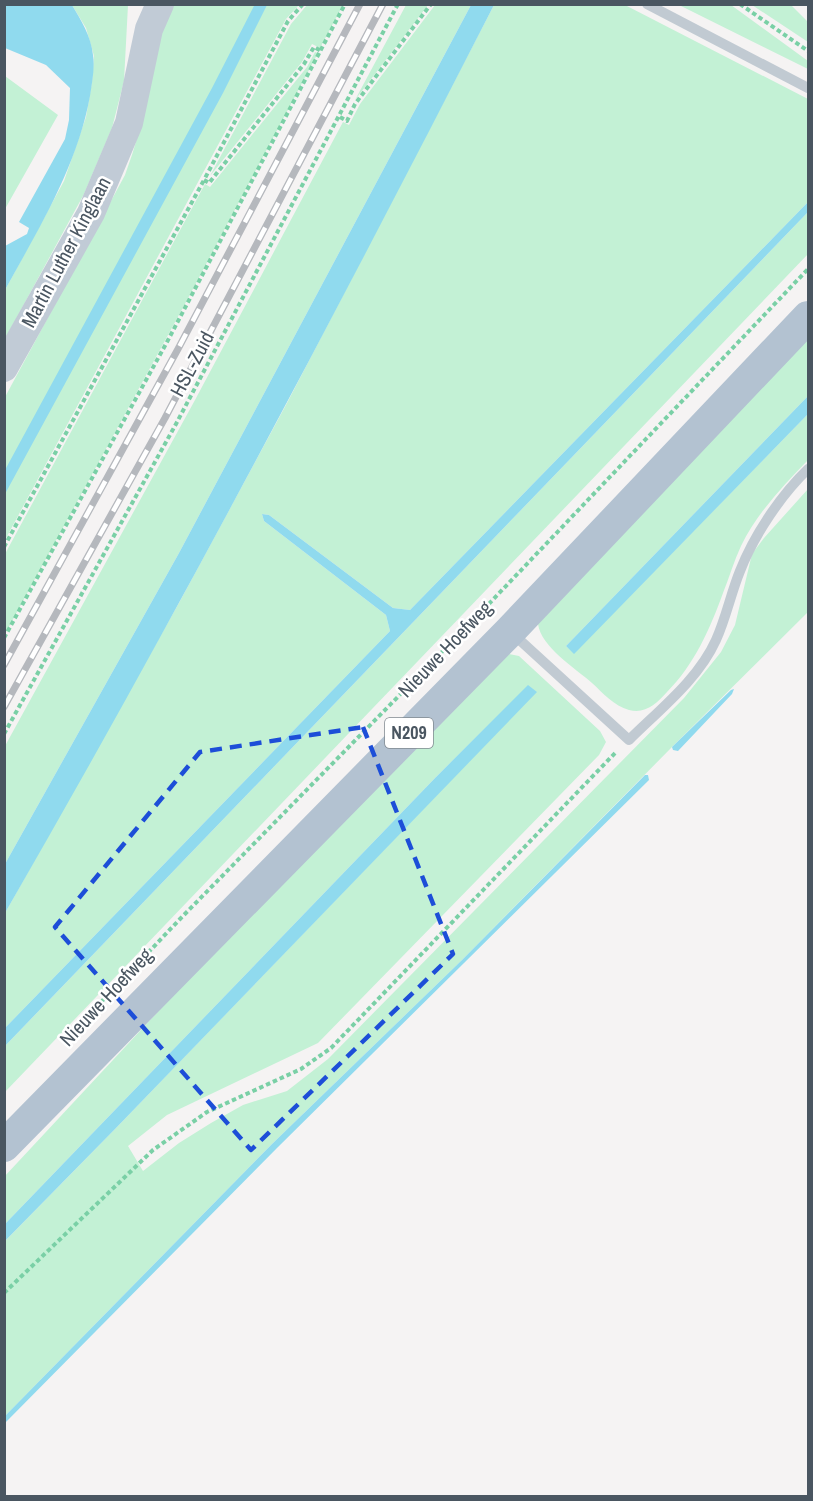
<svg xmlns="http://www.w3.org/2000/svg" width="813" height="1501" font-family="'Archivo Narrow',sans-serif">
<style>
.green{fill:#c3f1d5}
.water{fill:#90daee}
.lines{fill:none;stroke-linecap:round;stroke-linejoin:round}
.path{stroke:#7ad0a6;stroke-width:4;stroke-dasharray:4.5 3;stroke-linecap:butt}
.lane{stroke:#c1cad2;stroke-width:10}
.secondary{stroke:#c1cbd6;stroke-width:28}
.primary{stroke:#b3c2d1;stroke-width:32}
.rail-casing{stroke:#b5b8bd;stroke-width:7}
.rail{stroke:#fff;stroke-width:4.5;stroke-dasharray:14;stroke-linecap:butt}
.marked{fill:none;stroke:#1d4ed8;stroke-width:4.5;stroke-dasharray:12 8;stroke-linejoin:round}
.labels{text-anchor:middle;stroke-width:5;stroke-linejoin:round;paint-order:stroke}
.shield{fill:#fff;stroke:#808990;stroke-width:1.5}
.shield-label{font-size:18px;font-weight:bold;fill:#4a5661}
.street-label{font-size:20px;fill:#4a5661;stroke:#fff}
</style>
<rect width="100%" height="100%" fill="#f5f3f3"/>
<path class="green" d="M72,5H128L124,81L112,128L84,194L5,339V290L64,181L86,117L92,82L94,56L86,28Z
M167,5H299L286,19L5,540V397L125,175C146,119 155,62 167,5Z
M307,5H343L320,48L312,44L302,62L210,176L291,24Z
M406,5H428L355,100Z
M435,5H471L179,553L5,864V746L195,400L343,122L349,125L360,104Z
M494,5H625L808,99V202L410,610L393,608L269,515L262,514L264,521L386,615L390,631L5,1028V913L180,601L287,403Z
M679,5H731L808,61V69Z
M752,5H791L808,22V42Z
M315,52L318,53L186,302L5,634V554L205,184L210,187L307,67Z
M5,76L58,115L5,209Z
M808,212V254L5,1092V1046Z
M808,338V396L566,646L574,653L808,414V460C783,486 757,513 741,546C734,561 729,578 723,593C710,629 694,665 667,692C656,704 646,714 629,710C614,706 603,693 592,683C575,668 541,647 538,624Z
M808,489V612L672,747L462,960L272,1144L5,1416V1241L117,1127L536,692L528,686L436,777L5,1224L4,1177L208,958L509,654L519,656L600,731L606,742L599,755L318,1043L167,1115L128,1146L143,1171L179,1143L211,1123L243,1105L287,1091L328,1059L684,698L721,652L735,625L752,554L764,538Z"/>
<path class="water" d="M5,4L72,5C81,20 91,36 93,55C95,68 92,83 90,96C77,167 39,228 5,290V246L27,234L29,228L19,222L65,139L69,120L70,88L46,65L5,48Z
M255,4L267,5L223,93L5,494V470L212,88Z
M471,5H494C337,311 177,615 5,913V864L179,553Z
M808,202V212L5,1046V1028L390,631L386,615L264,521L262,514L269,515L393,608L410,610Z
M808,396V414L580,648L574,654L566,646Z
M528,685L537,692L117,1127L5,1241V1224L436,777Z
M734,689L732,694L678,751L673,750L672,747L731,690Z
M645,775H648L649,780L277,1148L5,1423V1416L272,1144L462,960Z"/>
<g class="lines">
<path class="path" d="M303,4L288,21L204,180L209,183L304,64L314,47L321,51
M740,4L808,51
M340,117L347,121L355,104L431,4
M4,547L204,180
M4,638L167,342L345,4
M4,734L176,424L398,4
M86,1018L180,919L485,608L808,269
M4,1293L153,1150L207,1112L301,1069L331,1048L617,751"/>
<path class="lane" d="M647,4L808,88
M512,633L629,740C659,710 698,680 716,640C726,618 731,593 740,571C754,535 781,495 808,469"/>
<path class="secondary" d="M4,368L91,213L129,123L149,29L160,4"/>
<path class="primary" d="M4,1146L510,631L808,317"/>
<defs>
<path id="rail" d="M4,665L178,349L360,4
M4,707L165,418L383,4"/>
</defs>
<use href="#rail" class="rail-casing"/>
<use href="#rail" class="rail"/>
</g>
<path class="marked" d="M363,727L453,954L251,1150L55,927L200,752Z"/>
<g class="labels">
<rect class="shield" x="385" y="718" width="48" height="30" rx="4.5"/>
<g class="shield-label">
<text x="409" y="739">N209</text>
</g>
<g class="street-label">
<text transform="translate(66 252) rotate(-62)" y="7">Martin Luther Kinglaan</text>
<text transform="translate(192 364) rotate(-62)" y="7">HSL-Zuid</text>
<text transform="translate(445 649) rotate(-46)" y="7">Nieuwe Hoefweg</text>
<text transform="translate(106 997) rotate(-47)" y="7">Nieuwe Hoefweg</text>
</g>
</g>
<rect width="813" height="1501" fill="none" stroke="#4a5661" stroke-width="12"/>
</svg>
